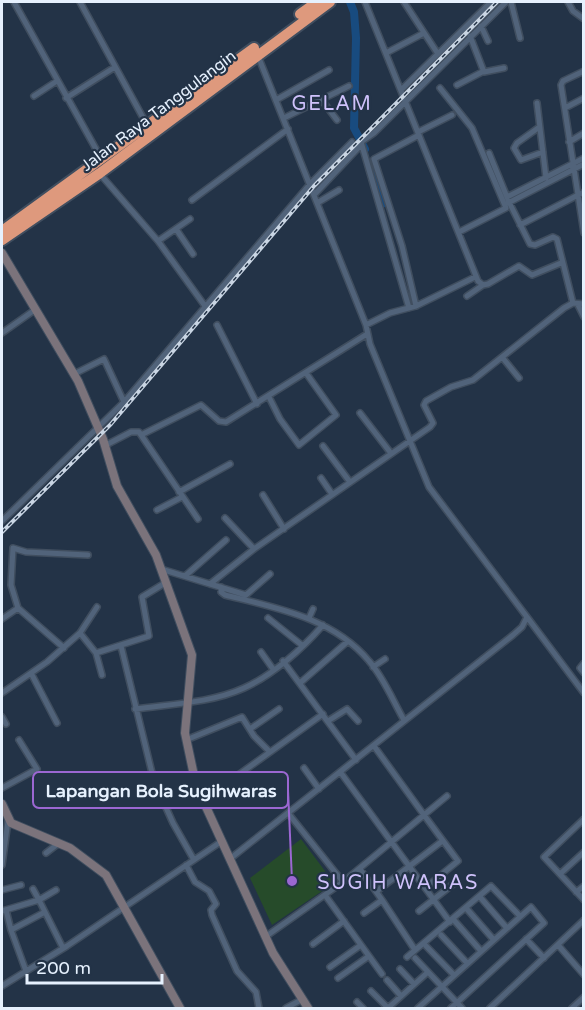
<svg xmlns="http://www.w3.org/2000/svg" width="585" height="1010" font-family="'Varela Round',sans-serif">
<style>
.green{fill:#264b2a}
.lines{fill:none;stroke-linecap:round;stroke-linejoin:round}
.river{stroke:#184b7f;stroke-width:8}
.street-casing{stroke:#404e5f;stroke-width:8}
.secondary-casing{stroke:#404e5f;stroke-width:10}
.highway-casing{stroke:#404e5f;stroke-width:14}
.street{stroke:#51637a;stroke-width:5}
.secondary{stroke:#7b737b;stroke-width:8}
.highway{stroke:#de997d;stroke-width:10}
.rail-casing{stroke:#c9d5e3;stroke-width:4}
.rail{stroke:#233347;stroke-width:1.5;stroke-dasharray:4.5;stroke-linecap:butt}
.labels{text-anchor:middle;stroke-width:4.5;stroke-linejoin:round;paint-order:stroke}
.street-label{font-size:16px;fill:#e6f1fe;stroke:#233347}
.quarter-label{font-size:20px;letter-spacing:1.5px;fill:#cfc2fb;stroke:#233347}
.leader{fill:none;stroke:#9b67d2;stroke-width:2}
.callout-dot{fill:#9b67d2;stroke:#233347;stroke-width:2}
.callout{fill:#233347;stroke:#9b67d2;stroke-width:2}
.callout-label{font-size:18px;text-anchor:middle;font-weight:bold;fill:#e6f1fe}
</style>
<rect width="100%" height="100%" fill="#233347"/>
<path class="green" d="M301,839L334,883L272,925L250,878Z"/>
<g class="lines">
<path class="river" d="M350,2L354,12L356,38L354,128L365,149
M371,167L382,204"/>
<defs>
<path id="street" d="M14,2L101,158
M80,2L147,125
M365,2L478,281L483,285L488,284L519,266L532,275L561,263
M404,2L438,54
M511,2L520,38
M568,2L573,11L584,19
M481,26L488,41
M470,36L484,72L504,68
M386,53L424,33
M584,71L563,81L561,85L584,233
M457,85L484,71
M440,88L472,128L506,208L459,232
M401,90L491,2
M34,96L57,81
M66,98L115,67
M321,99L337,120
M276,100L329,70
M537,103L546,178
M565,108L584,98
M284,118L349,86
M538,128L517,143L514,148L521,160L543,152
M418,132L452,115
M569,142L584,133
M489,153L509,202L530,244L535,245L553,237L557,239L573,303
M100,174L158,241L205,306
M314,195L361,145
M507,197L584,158
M192,200L288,129
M317,203L339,190
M508,203L584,164
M520,225L584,192
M176,229L193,254
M158,241L190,219
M467,296L483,285
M578,305L584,317
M416,306L402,246L374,159L419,135
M409,308L361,142L374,133L506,2
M217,325L257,404
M366,325L390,313L416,306L475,277
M2,333L36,309
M502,357L519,378
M74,374L104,359L124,402
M269,397L280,419L299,445L336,415L306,373
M360,413L390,452
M141,435L201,405L219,421L226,422L367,334
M106,445L131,432H139L198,519
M323,446L350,482
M321,478L332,494
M179,492L230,464
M263,495L284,529
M157,510L182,497
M225,518L254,549
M2,521L124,402L310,184L352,142
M161,569L246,595L270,574
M185,576L226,540
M210,584L254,549L430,427L433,423L424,405L426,401L451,387L473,380L564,308L573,303L584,304
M221,587V592L225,595C277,608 333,618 369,661C384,678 393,701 404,720
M18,608L11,585L13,548L26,552L88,555
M527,617L584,693
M268,618L303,646
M309,618L313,609
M2,619L18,608L64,648
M80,633L97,607
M121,646L154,781L173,823L194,860
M261,652L273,669
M96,653L102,675
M283,661L356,760
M584,663L580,668L584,673
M373,667L385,659
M31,673L57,723
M300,683L347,642
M2,693L47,662L80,633L96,653L149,636L142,597L165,583
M135,709C171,704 211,703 244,688C273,675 302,649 323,625
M2,717L6,724
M328,721L347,709L358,721
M250,729L279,709
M186,740L242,717L254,736L270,752
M374,746L424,815L447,796
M304,768L319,789
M341,773L450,922
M234,778L323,714
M2,788L37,769L19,740
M288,813L343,882
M584,819L544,857L584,900
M46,853L59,843
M231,858L513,635L522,627L527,617L429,487L370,344L366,325L258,56
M2,865L8,821
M186,865L195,882L209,891L216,904L211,910L212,915L237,971L256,992L259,1008
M360,869L382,900L364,913
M560,874L584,852
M2,890L21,885
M56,890L39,900L63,948
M377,891L441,842
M576,892L584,886
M325,895L369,956L338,978
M480,897L506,927
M382,900L415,950
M466,908L493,939
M6,910L11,930
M2,911L39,900L33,889
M419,911L457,881
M453,919L481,951
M441,935L467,963
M265,937L343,882L424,815L458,861L425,888
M526,939L544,958
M313,944L344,921
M558,945L584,975
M426,946L454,975
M369,956L382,974
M407,957L491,886L519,915
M415,958L462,1008
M330,967L361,945
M400,969L414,984
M26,971L11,930L45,912
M387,980L401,996
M2,986L67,946L222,841
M371,991L388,1008L428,972
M357,1002L363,1008
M286,1008L301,1000
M418,1008L531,907L544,923L451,1008
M490,1008L584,920
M572,1008L584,997"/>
<path id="secondary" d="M2,253L78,381L103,439L117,486L156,555L192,655L185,733L196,785L273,953L308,1008
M2,804L11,823L70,848L106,875L180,1008"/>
<path id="highway" d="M300,14L317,2
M2,231L254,48
M2,240L100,173L330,2"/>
</defs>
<use href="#street" class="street-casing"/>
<use href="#secondary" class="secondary-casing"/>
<use href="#highway" class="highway-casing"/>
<use href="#street" class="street"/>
<use href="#secondary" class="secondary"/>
<use href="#highway" class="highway"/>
<defs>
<path id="rail" d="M2,532L111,424L314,186L497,2"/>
</defs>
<use href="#rail" class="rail-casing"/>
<use href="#rail" class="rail"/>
</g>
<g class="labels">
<g class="street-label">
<text transform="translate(158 110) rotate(-37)" y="6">Jalan Raya Tanggulangin</text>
</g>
<g class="quarter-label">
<text x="332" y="110">GELAM</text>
<text x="398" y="889">SUGIH WARAS</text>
</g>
</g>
<path class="leader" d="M292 881L288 790"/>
<circle class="callout-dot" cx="292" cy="881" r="6"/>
<rect class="callout" x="33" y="772" width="255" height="36" rx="6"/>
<g class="callout-label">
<text x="161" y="797">Lapangan Bola Sugihwaras</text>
</g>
<rect width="585" height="1010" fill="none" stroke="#e6f1fe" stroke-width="6"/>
<path d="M27 974v9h135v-9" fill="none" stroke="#e6f1fe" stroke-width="3"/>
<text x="36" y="974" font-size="18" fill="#e6f1fe" stroke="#233347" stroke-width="4.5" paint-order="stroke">200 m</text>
</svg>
